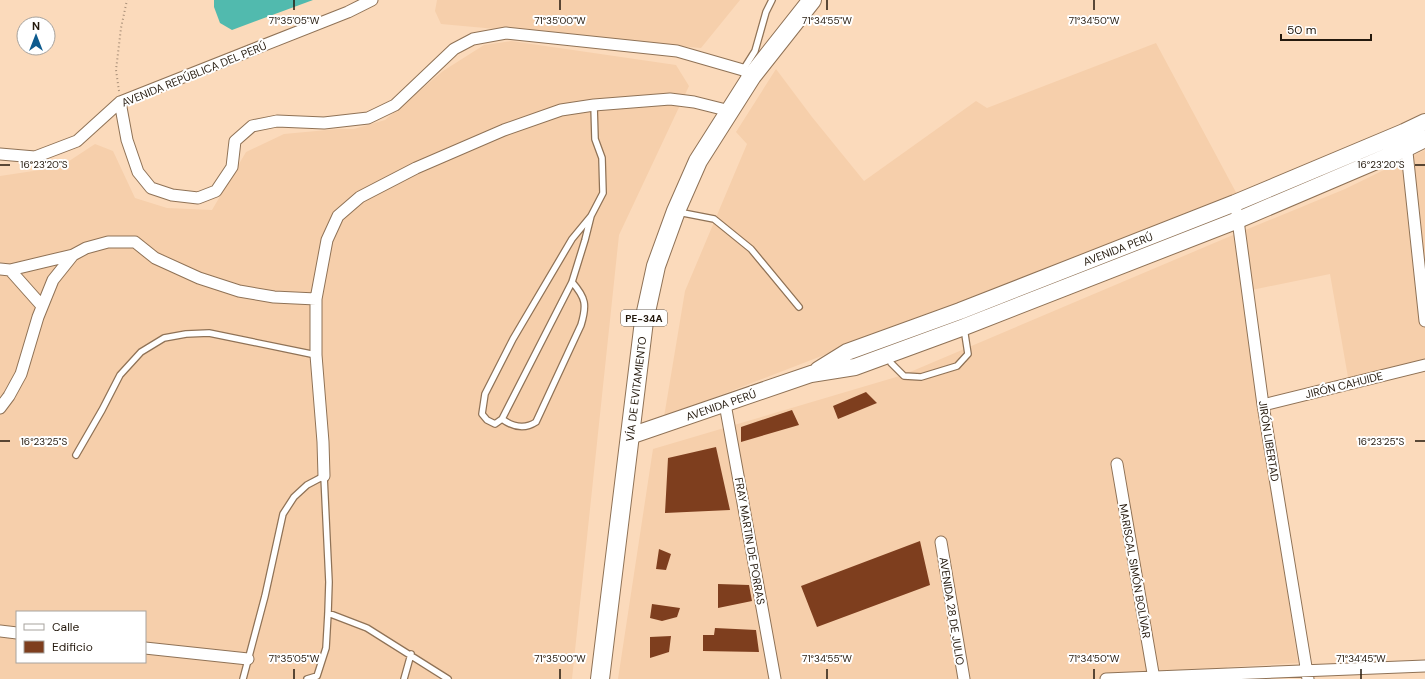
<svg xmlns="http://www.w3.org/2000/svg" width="1425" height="679" font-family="'DM Sans',sans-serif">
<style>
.built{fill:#f6cfab;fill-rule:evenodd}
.water{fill:#51baae}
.building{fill:#7e3e1e}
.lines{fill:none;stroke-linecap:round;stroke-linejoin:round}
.service-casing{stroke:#8f7256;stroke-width:8}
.minor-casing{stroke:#8f7256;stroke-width:13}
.secondary-casing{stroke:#8f7256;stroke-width:18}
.trunk-casing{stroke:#8f7256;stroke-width:20}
.path{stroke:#a88f78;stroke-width:2;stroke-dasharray:1 3;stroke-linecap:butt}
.service{stroke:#fff;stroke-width:5.5}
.minor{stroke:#fff;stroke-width:11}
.secondary{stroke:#fff;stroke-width:16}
.trunk{stroke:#fff;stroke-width:18}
.ticks{fill:none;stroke:#24190d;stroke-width:1.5}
.labels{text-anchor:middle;stroke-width:4;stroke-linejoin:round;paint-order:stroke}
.shield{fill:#fff;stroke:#665e56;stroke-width:1}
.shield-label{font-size:10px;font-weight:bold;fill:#24190d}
.street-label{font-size:11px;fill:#24190d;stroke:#fff}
.ticks-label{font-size:10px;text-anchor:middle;fill:#24190d;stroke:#fff;stroke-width:4;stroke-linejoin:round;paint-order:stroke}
</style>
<rect width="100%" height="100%" fill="#fbdabb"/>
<path class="built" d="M437,0H740L701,48L441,24L435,11Z
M511,41L676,65L689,86L619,235L572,679H0V176L60,167L95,144L113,151L135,198L167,208L212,210L246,152L284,134L338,129H354L385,120L443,71L484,45ZM17,612H145V662H17Z
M1156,43L1239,198L920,318L664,417L685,291L747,144L736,132L776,69L812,117L864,181L976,101L987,108Z
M1425,150V367L1349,383L1330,274L1242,292L1298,663L1227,667L1228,679H618L653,449L903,375L1226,238L1345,189Z"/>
<path class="water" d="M214,0H313L232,30L220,23L214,7Z"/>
<path class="building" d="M866,392L877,403L838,419L833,406Z
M792,410L799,425L741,442V427Z
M716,447L730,510L665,513L668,458Z
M920,541L930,585L817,627L801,586Z
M659,549L671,554L666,570L656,569Z
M718,584L749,585L752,601L718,608Z
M652,604L680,608L677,617L662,621L650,618Z
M715,628L756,630L759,652L703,651V635H714Z
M671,636L669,652L650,658V637Z"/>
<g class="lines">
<defs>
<path id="service" d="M743,70L755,51L766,12L772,0
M678,212L714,219L751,249L799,307
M591,216L585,240L572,282L502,419L495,424L487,420L482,414L485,394L513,339L572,239L591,216L603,193L602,158L595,139L594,105
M889,356L891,363L904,376L921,377L957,366L968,354L964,328
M502,419C513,427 524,430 536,422L581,325C587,305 586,298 572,282
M76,455L102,410L120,375L141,352L164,338L186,334L209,333L316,355
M328,613L367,628L448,679
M243,679L265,596L283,514L294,497L307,485L324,476L329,582L328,613L326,648L317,676L307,679
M404,679L411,654"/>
<path id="minor" d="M120,102L127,140L138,172L151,188L172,195L198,198L216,191L232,167L235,141L252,126L277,121L324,123L368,118L395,105L454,49L473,39L506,33L677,51L743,70L752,76
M1406,143L1425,321
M0,154L35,157L77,141L120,102L348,12L372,0
M1237,213L1263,405L1308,679
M0,269L10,270L73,255
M10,270L42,306
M725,404L775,679
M1263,405L1425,365
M0,408L9,396L21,374L38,317L53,280L73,255L86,248L108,242H135L155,258L199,278L239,291L274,297L316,299
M1117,464L1154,679
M324,476L323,442L316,355V299L327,240L338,216L360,197L416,168L504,130L561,110L594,105L670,99L694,102L730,111
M941,542L964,679
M0,631L17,633
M145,648L248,659
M1106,679L1425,666"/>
<path id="secondary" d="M818,370L847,352L960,311L1235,203L1404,132L1425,122
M630,436L811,374L855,367L964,327L1238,220L1407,148L1425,139"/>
<path id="trunk" d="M600,679L644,321L656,266L676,211L698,161L752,76L812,0"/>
</defs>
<use href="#service" class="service-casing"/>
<use href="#minor" class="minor-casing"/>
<use href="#secondary" class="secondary-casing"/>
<use href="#trunk" class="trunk-casing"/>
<path class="path" d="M119,91L116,70L121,28L127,0"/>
<use href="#service" class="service"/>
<use href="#minor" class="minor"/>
<use href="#secondary" class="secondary"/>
<use href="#trunk" class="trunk"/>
</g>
<path class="ticks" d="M294,0V10M560,0V10M827,0V10M1094,0V10M0,165H10M1415,165H1425M0,441H10M1415,441H1425M294,669V679M560,669V679M827,669V679M1094,669V679M1361,669V679"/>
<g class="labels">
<rect class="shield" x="621" y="310" width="46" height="16" rx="3"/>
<g class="shield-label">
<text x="644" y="322">PE-34A</text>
</g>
<g class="street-label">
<text transform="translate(194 74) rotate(-22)" y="4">AVENIDA REPÚBLICA DEL PERÚ</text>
<text transform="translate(1118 249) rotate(-21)" y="4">AVENIDA PERÚ</text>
<text transform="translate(1344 385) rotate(-14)" y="4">JIRÓN CAHUIDE</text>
<text transform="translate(636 389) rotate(-83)" y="4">VÍA DE EVITAMIENTO</text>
<text transform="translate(721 405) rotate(-19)" y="4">AVENIDA PERÚ</text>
<text transform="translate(1269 441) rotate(81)" y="4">JIRÓN LIBERTAD</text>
<text transform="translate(750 541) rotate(80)" y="4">FRAY MARTIN DE PORRAS</text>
<text transform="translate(1135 571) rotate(80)" y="4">MARISCAL SIMÓN BOLÍVAR</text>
<text transform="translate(952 611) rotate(81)" y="4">AVENIDA 28 DE JULIO</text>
</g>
</g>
<g class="ticks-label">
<text x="294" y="24">71°35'05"W</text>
<text x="560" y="24">71°35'00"W</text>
<text x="827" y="24">71°34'55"W</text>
<text x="1094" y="24">71°34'50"W</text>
<text x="44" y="168">16°23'20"S</text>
<text x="1381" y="168">16°23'20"S</text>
<text x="44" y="445">16°23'25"S</text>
<text x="1381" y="445">16°23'25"S</text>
<text x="294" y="662">71°35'05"W</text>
<text x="560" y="662">71°35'00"W</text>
<text x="827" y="662">71°34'55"W</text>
<text x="1094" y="662">71°34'50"W</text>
<text x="1361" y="662">71°34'45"W</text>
</g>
<rect x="16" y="611" width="130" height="52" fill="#ffffff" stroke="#a7a39e"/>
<rect x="24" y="624" width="20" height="6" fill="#ffffff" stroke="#a7a39e"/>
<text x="52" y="631" font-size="12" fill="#24190d">Calle</text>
<rect x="24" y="641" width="20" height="12" fill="#7e3e1e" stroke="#a7a39e"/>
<text x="52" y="651" font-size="12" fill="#24190d">Edificio</text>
<g transform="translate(36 36)"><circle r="19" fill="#ffffff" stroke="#a7a39e"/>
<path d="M0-3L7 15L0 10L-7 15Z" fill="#0e5b8e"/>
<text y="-6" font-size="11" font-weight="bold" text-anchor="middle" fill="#24190d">N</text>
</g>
<path d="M1281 34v6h90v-6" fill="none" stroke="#24190d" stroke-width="2"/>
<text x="1287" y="34" font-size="12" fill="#24190d" stroke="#ffffff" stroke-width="3" paint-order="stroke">50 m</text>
</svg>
